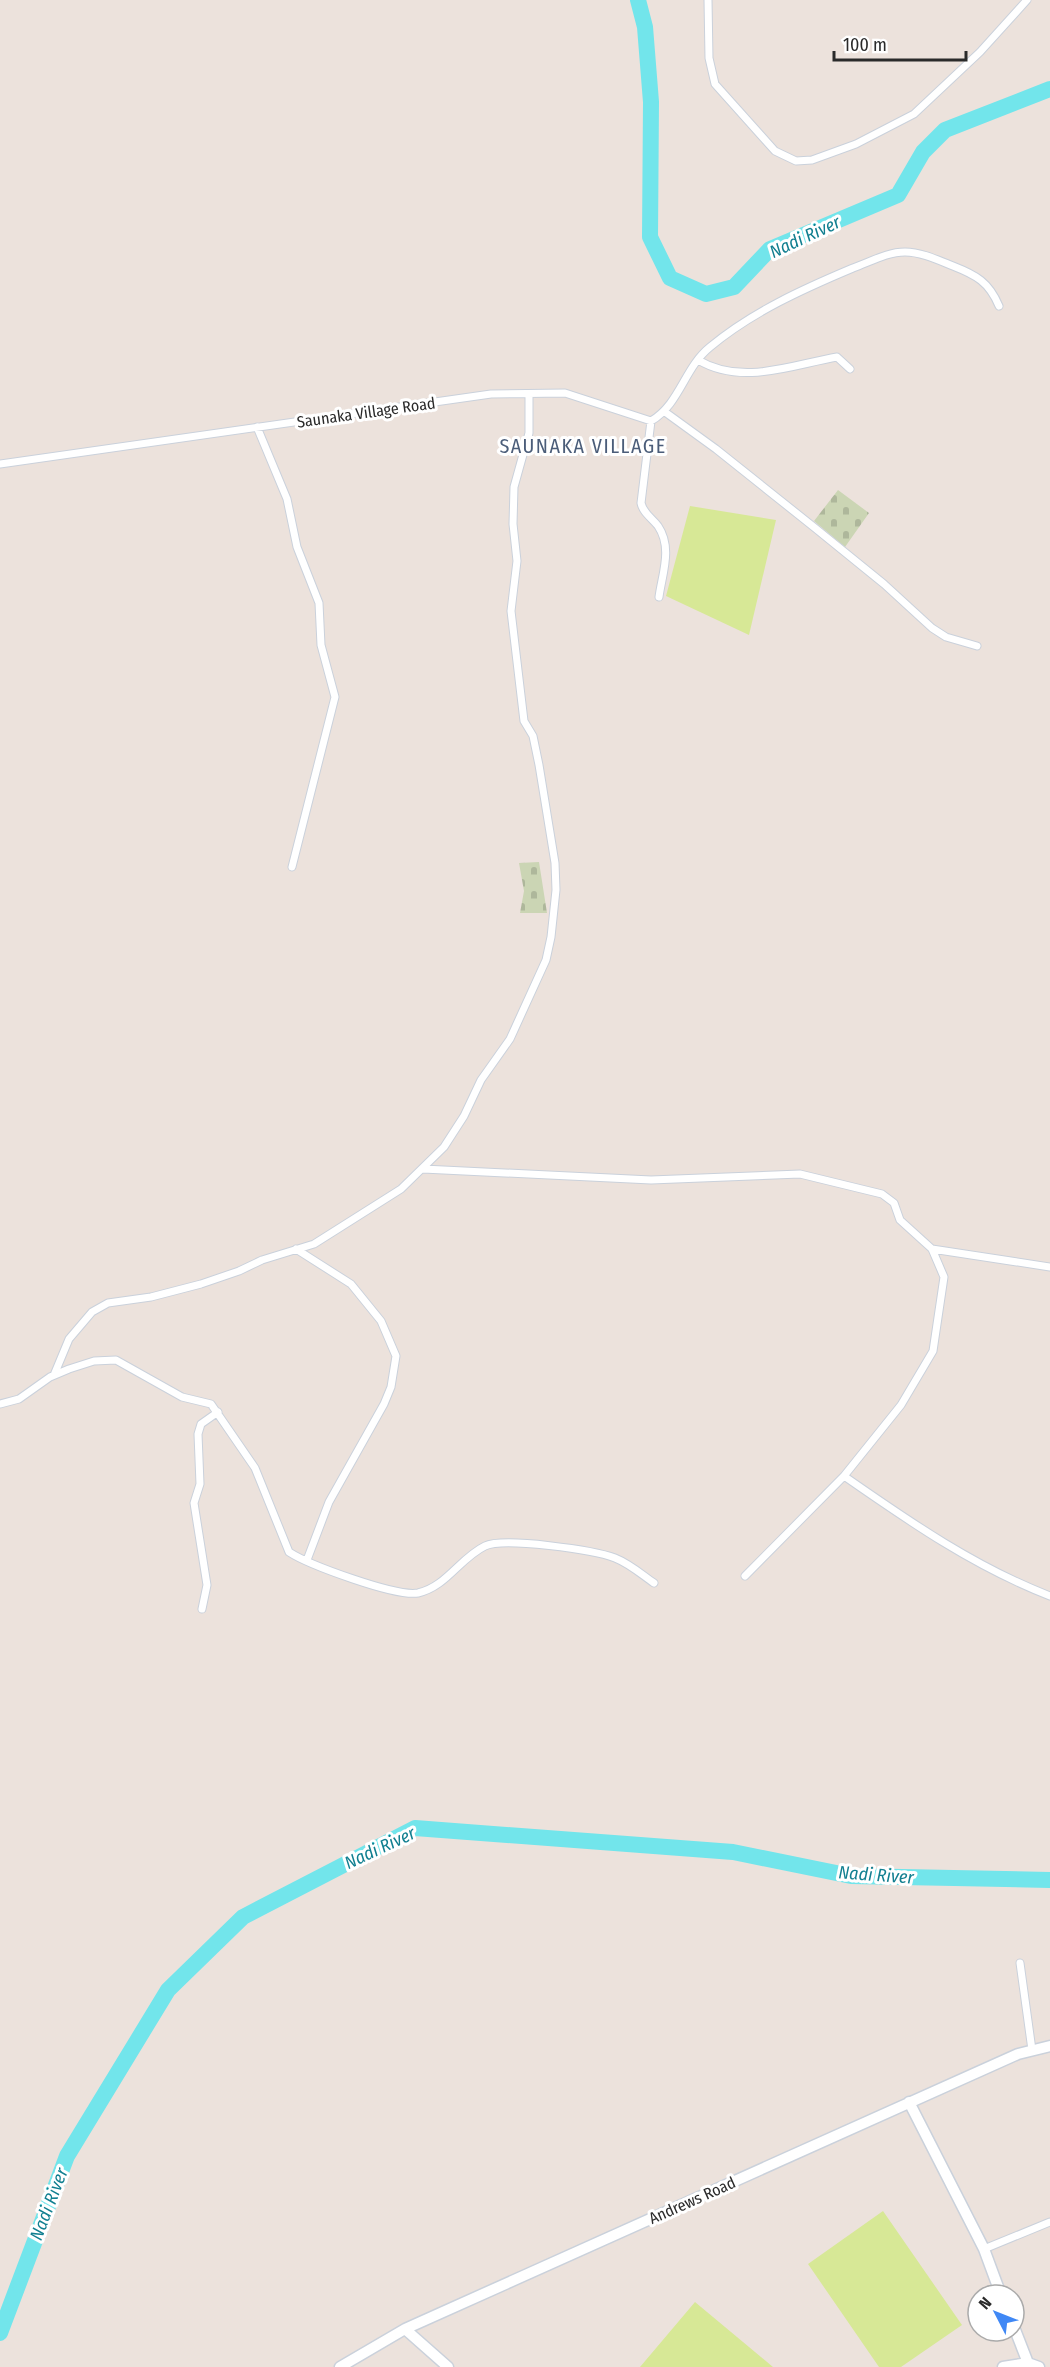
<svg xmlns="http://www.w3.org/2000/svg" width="1050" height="2367" font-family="'Fira Sans Condensed',sans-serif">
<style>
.cemetery{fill:url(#cemetery-stones)}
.pitch{fill:#d7e896}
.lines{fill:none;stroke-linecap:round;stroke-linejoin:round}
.river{stroke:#72e5eb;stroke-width:16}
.street-casing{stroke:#cad1db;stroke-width:9}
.secondary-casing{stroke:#cad1db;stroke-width:13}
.street{stroke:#fff;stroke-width:7}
.secondary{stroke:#fff;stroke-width:10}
.labels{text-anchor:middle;stroke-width:6;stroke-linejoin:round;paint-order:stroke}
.street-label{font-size:16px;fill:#2a2a2a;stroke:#fff}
.water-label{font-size:18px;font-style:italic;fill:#117f90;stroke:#fff}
.quarter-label{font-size:20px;letter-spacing:1.5px;fill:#4b5d79;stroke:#fff}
</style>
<defs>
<pattern id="cemetery-stones" width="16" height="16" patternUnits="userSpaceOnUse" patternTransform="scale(1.5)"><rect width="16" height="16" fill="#cbd5b4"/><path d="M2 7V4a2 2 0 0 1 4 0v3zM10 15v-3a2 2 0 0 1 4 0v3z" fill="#aeb79b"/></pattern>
</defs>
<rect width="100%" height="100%" fill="#ece2dc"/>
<path class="cemetery" d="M838,490L869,513L845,547L814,521Z
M539,862L547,913H520L524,891L519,863Z"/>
<path class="pitch" d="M690,506L776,520L749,635L666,596Z
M883,2211L962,2325L901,2367H879L808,2264Z
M695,2302L773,2367H640Z"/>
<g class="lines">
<path class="river" d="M638,0L645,27L651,102L650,237L670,278L706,294L734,287L770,249L898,195L923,152L945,130L1050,89
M0,2333L67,2156L168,1990L243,1917L415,1828L733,1852L851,1876L1050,1880"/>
<defs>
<path id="street" d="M708,0L709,58L715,84L775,151L796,161L812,160L856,144L914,114L980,52L1027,0
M698,360C742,386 791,365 837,357L850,369
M665,412L716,449L815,528L884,584L932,628L946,637L977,646
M651,421L641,503C643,513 652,518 658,526C673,548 662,574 659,597
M257,427L287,499L297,547L319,603L321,645L335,697L292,867
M0,464L491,394L565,393L651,421C680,404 684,368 710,347C752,312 803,289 853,268C870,262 887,252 905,252C921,252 938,260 953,266C976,275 989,282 999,306
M423,1169L651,1180L800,1174L882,1194L894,1203L900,1220L932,1249L944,1277L933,1351L901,1405L844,1476L745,1576
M296,1249L351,1284L381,1321L396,1356L391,1387L384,1404L329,1502L307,1560
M932,1249L1050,1267
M54,1375L69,1339L92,1312L108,1303L151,1297L201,1284L239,1271L262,1260L314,1244L401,1189L444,1147L464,1116L481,1080L510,1039L546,960L551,937L556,890L555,863L539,765L533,736L524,721L511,611L517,561L513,524L514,487L529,433V394
M0,1404L19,1399L50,1377L69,1369L94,1361L116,1360L182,1397L211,1404L255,1468L289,1552C309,1565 396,1597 418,1593C446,1587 460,1558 485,1546C504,1537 594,1550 615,1558C630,1564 641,1574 654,1583
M844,1476C910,1522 975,1567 1050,1596
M202,1609L207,1585L194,1503L200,1484L198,1434L201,1424L218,1412
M1020,1963L1032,2050
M984,2249L1050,2222"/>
<path id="secondary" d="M909,2102L984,2249L1001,2295
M1014,2327L1028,2363
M405,2329L448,2367
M340,2367L405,2329L1018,2054L1050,2046
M1003,2367L1028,2363L1039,2367"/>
</defs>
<use href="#street" class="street-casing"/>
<use href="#secondary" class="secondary-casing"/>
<use href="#street" class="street"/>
<use href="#secondary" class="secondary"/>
</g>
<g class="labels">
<g class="street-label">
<text transform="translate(366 412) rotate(-8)" y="6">Saunaka Village Road</text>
<text transform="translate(692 2200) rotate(-24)" y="6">Andrews Road</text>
</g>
<g class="water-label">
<text transform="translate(805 237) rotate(-25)" y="6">Nadi River</text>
<text transform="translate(380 1848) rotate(-25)" y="6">Nadi River</text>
<text transform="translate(876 1875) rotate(4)" y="6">Nadi River</text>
<text transform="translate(49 2204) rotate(-69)" y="6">Nadi River</text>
</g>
<g class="quarter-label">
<text x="583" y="453">SAUNAKA VILLAGE</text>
</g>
</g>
<g transform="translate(996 2313) rotate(312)"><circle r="28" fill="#ffffff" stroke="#aaaaaa" stroke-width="1.5"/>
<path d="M0-4.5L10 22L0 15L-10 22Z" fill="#4088f5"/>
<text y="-9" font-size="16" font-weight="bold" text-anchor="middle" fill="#2a2a2a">N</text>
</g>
<path d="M834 51v9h132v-9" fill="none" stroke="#2a2a2a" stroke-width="3"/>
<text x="843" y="51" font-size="18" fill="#2a2a2a" stroke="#ffffff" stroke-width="4.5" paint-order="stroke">100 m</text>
</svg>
